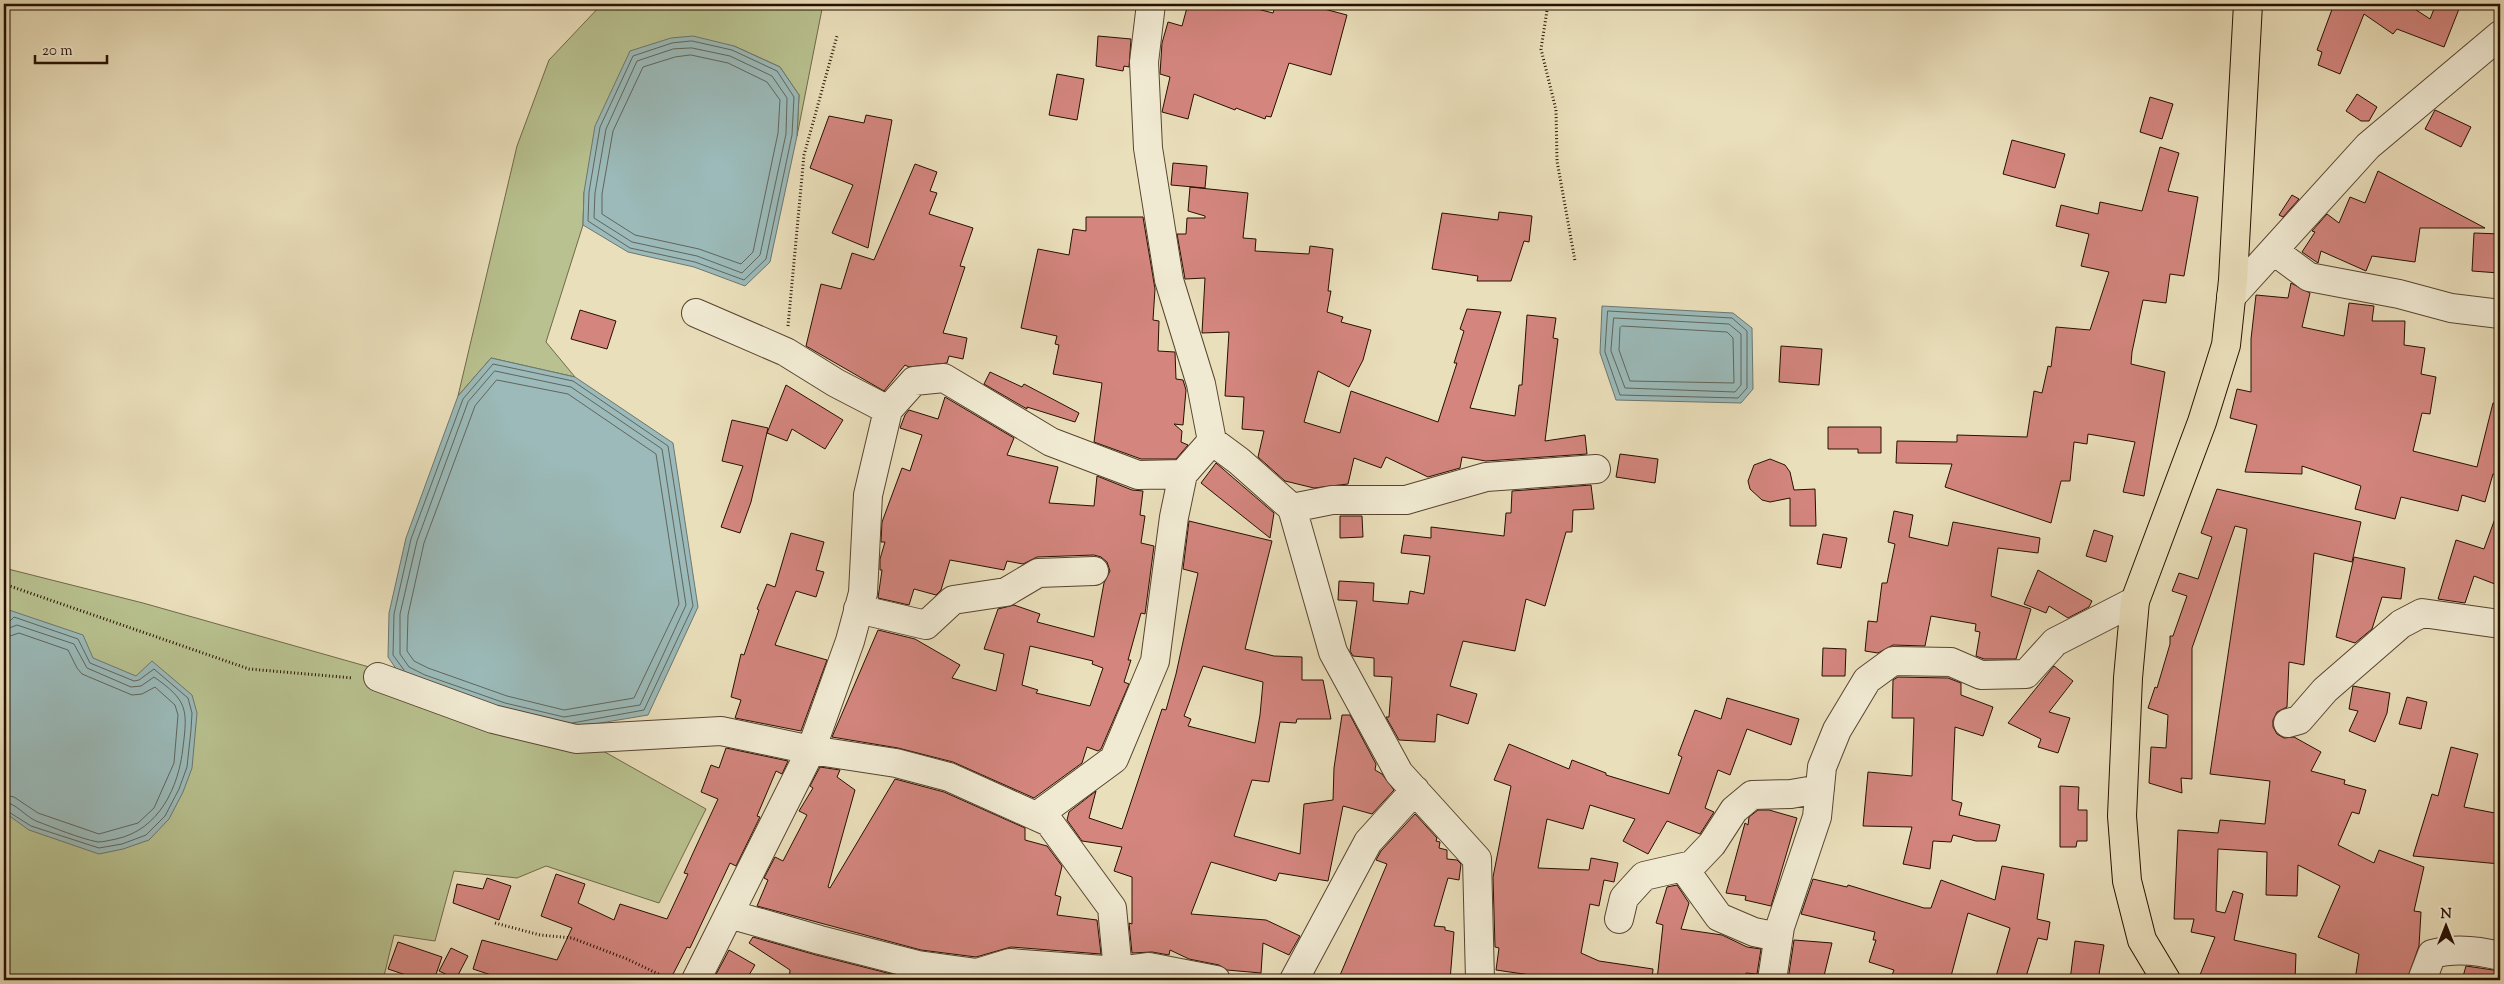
<svg xmlns="http://www.w3.org/2000/svg" width="2504" height="984" font-family="'Sorts Mill Goudy',serif">
<style>
.green{fill:#b8c18f;stroke:#706848}
.water{fill:#9bbab9;stroke:#6d766f}
.lines{fill:none;stroke-linecap:round;stroke-linejoin:round}
.shore{stroke:#61655c;stroke-width:1}
.building{fill:#d3857e;stroke:#271000;fill-rule:evenodd}
.minor-casing{stroke:#58442f;stroke-width:30}
.major-casing{stroke:#271000;stroke-width:30}
.path{stroke:#271000;stroke-width:3;stroke-dasharray:1 2.5;stroke-linecap:butt}
.minor{stroke:#f1ead3;stroke-width:28}
.major{stroke:#eadfbb;stroke-width:28}
</style>
<rect width="100%" height="100%" fill="#eadfbb"/>
<filter id="stains"><feTurbulence type="fractalNoise" baseFrequency=".004" numOctaves="4"/><feColorMatrix values="0 0 0 0 .2 0 0 0 0 .09 0 0 0 0 .02 0 0 0 .5 -.17"/></filter>
<radialGradient id="worn" r=".72"><stop offset=".6" stop-color="#630" stop-opacity="0"/><stop offset="1" stop-color="#630" stop-opacity=".3"/></radialGradient>
<path class="green" d="M602,4H823L797,136L799,95L780,67L734,46L584,192L583,225L546,342L575,377L491,358L458,396L517,146L549,60Z
M4,568L143,603L401,676L564,729L706,809L659,903L546,866L517,878L454,871L435,941L394,935L383,980H4Z"/>
<path class="water" d="M693,36L734,46L780,67L799,95L797,136L770,262L745,286L694,267L628,252L583,225L584,192L595,126L630,51L671,38Z
M1602,306L1733,313L1752,328L1753,389L1741,403L1616,400L1600,353Z
M491,358L575,377L673,443L698,607L648,715L564,729L401,676L388,657L389,613L406,538L458,396Z
M9,610L83,635L93,658L136,676L152,661L192,695L197,713L192,768L183,792L169,819L149,840L123,849L99,854L29,830L4,812V624Z"/>
<g class="lines">
<path class="shore" d="M692,41L732,50L777,71L794,97L792,135L766,259L744,280L695,262L630,248L588,221L589,192L600,127L633,56L672,43Z
M692,48L730,56L772,76L787,98L786,134L760,255L742,273L697,256L632,242L594,218L595,193L606,129L637,61L673,49Z
M691,55L728,63L767,82L780,100L778,133L753,252L741,264L699,249L635,235L602,214V194L613,131L643,67L675,57Z
M1608,311L1732,318L1747,331V388L1738,398L1620,395L1605,352Z
M1614,318L1729,324L1741,334V385L1735,392L1625,388L1611,351Z
M1622,326L1727,332L1733,338L1734,383L1630,381L1619,350L1620,328Z
M495,371L571,387L662,449L686,605L640,705L564,717L505,703L425,675L409,667L400,654V614L417,541L468,402Z
M497,380L568,394L656,454L679,604L634,698L564,710L507,696L428,668L414,661L407,651L408,615L424,543L475,406Z
M4,624L8,623L14,617L78,639L90,663L134,681L139,680L154,669L188,698L192,713L191,730L187,767L179,789L165,816L146,835L122,844L99,848L31,826L4,809
M4,630L17,625L74,644L87,668L131,687L141,686L154,677C187,700 188,709 183,747C179,787 159,830 116,839C111,840 103,842 98,842C78,838 55,828 36,821C25,816 16,803 4,802
M4,638L19,633L68,650L77,668L82,674L132,695L142,694L155,687L175,705L178,715L174,763L154,808L138,823L99,834L38,813L14,797L4,795
M404,670L393,655L394,614L411,539L463,399L493,364L573,381L668,446L693,606L644,710L572,723"/>
</g>
<path class="building" d="M1188,4H1238L1273,13L1276,4H1305L1347,15L1331,75L1289,63L1271,117L1266,116L1265,119L1236,108L1235,110L1194,94L1188,119L1162,112L1170,77L1160,74L1162,43L1168,22L1182,26Z
M2334,4H2407L2430,19L2436,4H2445L2459,9L2444,47L2397,29L2393,34L2364,14L2340,74L2318,65L2322,52L2317,50Z
M1098,36L1131,39L1129,67L1124,66L1123,71L1096,66Z
M1057,74L1084,79L1077,120L1049,115Z
M2357,94L2377,107L2369,121H2361L2346,111Z
M2150,97L2173,104L2162,139L2140,132Z
M2435,110L2471,127L2461,147L2425,129Z
M866,115L892,120L868,248L832,233L853,185L810,168L829,116L864,123Z
M2012,140L2065,154L2055,188L2003,174Z
M2160,147L2179,153L2168,191L2198,197L2184,276L2170,274L2166,303L2143,300L2132,352L2131,364L2165,372L2144,496L2123,492L2135,442L2088,434L2087,444L2074,442L2070,481H2061L2051,523L1945,487L1952,464L1896,463L1897,441L1957,442V435L2027,437L2034,391L2042,393L2048,366L2051,367L2056,327L2090,330L2109,272L2081,266L2089,234L2056,226L2061,205L2098,214L2100,202L2142,211Z
M1173,163L1207,166L1205,188L1171,185Z
M915,164L937,172L930,191L937,193L929,214L973,228L960,266L965,267L943,333L967,338L963,359L949,356L947,363L909,367L905,365L884,391L806,346L821,284L841,289L852,253L874,260Z
M2378,171L2485,228H2420L2415,262L2372,256L2366,271L2321,251L2318,263L2302,252L2315,232L2312,231L2327,214L2339,223L2350,197L2365,203Z
M1190,187L1248,193L1243,238L1256,239L1255,251L1309,254L1310,246L1333,249L1328,291H1331L1327,312L1343,317L1341,322L1371,330L1363,360L1349,387L1318,371L1304,422L1340,433L1351,391L1438,422L1457,363H1454L1464,331L1460,329L1467,309L1501,312L1470,408L1515,416L1519,385H1522L1527,315L1556,318L1553,338L1558,339L1545,441L1585,435L1587,454L1486,461L1462,457L1460,468L1428,477L1386,457L1381,468L1354,458L1348,484L1314,488L1285,481L1258,457L1264,431L1242,429L1244,397L1225,396L1229,332L1202,333L1205,278L1185,279L1177,234H1186L1187,218H1205V216L1188,211Z
M2292,195L2299,199L2283,217L2279,215Z
M1499,212L1532,216L1529,242L1524,241L1511,281H1477L1478,276L1432,269L1442,213L1498,220Z
M1086,217H1143L1155,289L1153,320L1159,321L1158,351L1175,352L1176,379L1183,380L1186,390L1183,425L1174,424L1182,431L1181,442L1188,445L1176,459H1141L1094,442L1102,383L1053,374L1059,345L1055,344L1057,336L1021,328L1038,249L1069,255L1073,229L1086,231Z
M2474,233L2500,234L2499,273L2472,271Z
M2291,283L2310,293L2302,327L2344,336L2349,303L2374,306L2372,321H2405L2404,345L2425,348L2421,374L2436,377L2430,414L2422,413L2413,451L2477,467L2493,403H2500V476L2493,474L2485,502L2462,495L2458,511L2401,497L2395,519L2355,509L2361,486L2302,466V474L2245,472L2257,425L2230,418L2237,389L2251,392V339L2256,295L2288,298Z
M580,310L616,321L607,349L571,339Z
M1781,346L1822,349L1819,385L1779,382Z
M990,372L1022,387L1024,384L1079,413L1075,422L1027,407V409L984,384Z
M786,385L843,420L825,449L792,429L787,441L767,433Z
M945,397L1014,438L1007,455L1058,467L1049,503L1094,506L1097,476L1132,490L1143,491L1140,515L1145,516L1141,543L1154,546L1145,614L1141,613L1128,660H1131L1124,682L1129,684L1101,749L1098,751L1087,747L1082,763L1034,798L953,762L898,748L832,737L878,630L915,639L960,665L952,678L996,691L1004,654L984,649L998,609L1014,605L1040,614L1037,622L1094,637L1104,583L1110,571L1107,562L1101,557L1094,555L1037,557L1023,564L1007,561L1004,570L950,560L941,590L936,595L914,589L909,605L878,598L882,570H880V559L885,542H881L882,522L902,468L910,471L922,435L900,428L905,415L909,410L938,419ZM1030,646L1093,661L1092,664L1103,668L1090,706L1036,693L1038,690L1022,685Z
M732,420L768,428L751,502L740,533L721,527L743,466L722,461Z
M1828,427H1881V453H1858V449H1828Z
M1620,454L1658,459L1655,483L1616,477Z
M1770,459L1785,465L1790,472L1794,490L1815,489L1816,526H1790V498L1770,502L1762,500L1750,489L1748,481L1754,465Z
M1216,463L1274,513L1270,538L1201,483Z
M1591,485L1594,509L1573,510L1572,532H1566L1545,606L1526,599L1515,651L1463,641L1450,686L1477,694L1468,724L1437,714L1435,742L1399,740L1386,717H1389L1392,677L1374,676V658L1353,656L1350,651L1357,601L1338,600L1339,581L1374,583L1373,601L1408,604L1410,591L1424,594L1430,556L1401,553L1404,535L1431,538V527L1504,536L1506,513H1511L1512,491Z
M2217,489L2361,522L2352,562L2314,553L2304,665L2289,662L2287,707L2277,712L2273,720V727L2277,734L2284,738L2294,737L2321,752L2311,771L2345,780L2344,784L2366,790L2359,814L2352,812L2338,845L2374,863L2379,850L2424,867L2414,911L2421,912L2419,946L2407,980H2355L2359,954L2318,937L2340,886L2298,865L2297,896L2266,895L2267,852L2218,849L2216,911L2225,913L2233,891L2243,894L2234,940L2296,954L2295,980H2198L2215,937L2191,932L2194,919H2174L2178,830L2218,833L2220,820L2265,824L2270,781L2210,774L2247,529L2235,526L2192,648V779L2181,778L2182,793L2149,783L2151,747L2166,748L2168,715L2148,708L2155,687L2157,688L2170,644V636H2173L2187,596L2172,591L2179,573L2198,579L2212,537L2201,533Z
M1894,511L1913,515L1909,537L1948,546L1953,522L2040,538L2038,553L1998,548L1991,596L2031,609L2016,659H1984L1976,656L1980,632L1975,631L1976,624L1931,616L1925,646L1893,645L1878,653L1865,651L1868,621L1877,622L1882,583H1887L1895,544L1888,542Z
M2497,513H2500V586L2474,576L2465,603L2438,599L2456,540L2484,549Z
M1340,516H1362L1363,537L1340,538Z
M1189,521L1272,541L1245,649L1274,656L1302,657V680H1323L1331,719H1297L1296,723L1280,722L1269,782L1252,780L1234,836L1300,854L1304,804L1333,800L1334,768L1342,715H1350L1376,764L1375,770L1382,774L1394,790L1372,814L1343,806L1328,881L1279,873L1276,881L1211,862L1191,914L1266,920L1300,936L1289,955L1263,943L1261,973L1227,970L1219,965L1189,959L1170,950L1169,955L1152,952L1132,953L1129,923L1132,924V877L1114,871L1122,847L1082,841L1067,820L1069,812L1096,791L1089,818L1122,829L1162,709L1166,710L1176,674L1198,573L1183,569ZM1203,666L1263,682L1260,715L1255,743L1188,726L1191,719L1184,716Z
M2094,530L2113,536L2106,562L2086,556Z
M791,533L824,542L816,570L824,572L816,597L796,591L775,645L827,660L801,731L735,718L741,700L731,697L741,654L744,655L759,610L757,609L767,584L775,587Z
M1823,534L1847,538L1841,568L1817,564Z
M2354,557L2405,568L2401,599L2382,597L2372,629L2355,643L2336,637Z
M2038,570L2092,601L2089,607L2068,618L2049,606L2046,613L2024,604Z
M1823,648L1846,649L1845,676H1822Z
M2054,666L2073,681L2049,712L2070,718L2058,753L2038,747L2041,739L2008,723Z
M1898,677L1948,678L1961,683V695L1993,707L1983,736L1955,727L1952,800L1962,803L1959,815L2000,825L1996,841H1976L1953,835L1951,842L1933,841L1930,869L1903,864L1912,827L1863,826L1868,772L1912,776L1914,718H1892L1893,680Z
M2353,686L2390,693L2387,713L2375,742L2349,731L2358,711L2349,709Z
M2407,697L2427,702L2421,729L2399,724Z
M1727,698L1799,719L1791,745L1747,729L1730,775L1718,770L1705,808L1714,812L1700,834L1667,821L1648,854L1623,841L1635,819L1590,805L1583,829L1547,819L1538,868L1589,870L1591,858L1618,863L1614,882L1604,880L1599,906L1590,904L1581,953L1599,961L1653,969L1652,980H1543L1544,977L1496,970L1499,948L1495,947L1493,877L1511,786L1494,780L1509,744L1569,769L1572,760L1606,773V775L1669,794L1682,757L1678,755L1695,710L1721,719Z
M2451,747L2478,754L2464,807L2500,814V864L2413,856L2432,794L2438,796Z
M726,748L788,761L782,774L776,771L757,816L760,817L736,866L730,863L690,948L687,947L670,980H506L473,969L482,940L557,960L572,928L541,916L556,874L585,884L578,903L614,920L620,904L667,919L688,874L684,873L693,853L718,799L701,792L711,765L719,768Z
M820,767L840,770L837,777L855,790L828,887L830,888L895,779L944,792L1025,828V840L1047,846L1062,866L1055,895L1061,897L1057,915L1097,920L1101,954L1011,947L976,957L921,950L757,906L768,880L764,878L775,857L783,861L807,815L799,811L813,788L810,786Z
M2060,786L2079,787L2078,810H2087V841H2077L2076,847H2060Z
M1758,810H1769L1797,818L1771,906L1745,900L1746,896L1726,893L1745,823L1748,825L1749,817Z
M1415,814L1437,838L1436,841L1440,842L1439,848L1447,850V859L1457,860L1461,864L1459,880L1448,878L1434,926L1445,927V930L1454,932L1450,980H1338L1387,864L1376,860L1381,851Z
M2002,866L2044,874L2037,919L2050,922L2047,940L2038,938L2025,980H1995L2010,928L1968,913L1950,980H1890L1894,970L1869,962L1876,940H1873L1875,932L1801,914L1813,879L1847,887L1848,885L1924,908H1931L1941,880L1995,900Z
M487,878L511,886L499,920L453,903L457,884L483,889Z
M1677,885L1689,903L1681,929L1722,935L1747,947L1761,949L1757,974L1746,973L1745,980H1657L1663,925L1656,923L1667,887Z
M753,937L816,955L915,980H789L790,970L749,943Z
M1794,940L1832,943L1823,980H1788Z
M2075,941L2104,945L2098,980H2070Z
M398,942L442,957L434,980H421L388,969Z
M451,948L468,956L456,979L439,971Z
M729,950L755,965L746,980H713Z
M2466,966L2500,971V980H2462Z"/>
<g class="lines">
<defs>
<path id="minor" d="M1151,4L1144,62L1148,148L1169,280L1201,384L1212,441L1239,461L1292,508L1333,652L1399,773L1477,859L1480,980
M2274,251L2309,277L2399,294L2451,308L2500,314
M2231,297L2368,146L2500,35
M696,313L786,352L836,383L888,410L914,381L944,378L1051,442L1138,475L1183,474L1212,441
M1292,508L1332,500H1406L1486,477L1596,469
M858,609L926,625L953,600L1006,592L1038,573L1094,571
M378,677L493,719L576,739L721,731L811,750L896,763L949,777L1049,822L1112,908L1118,971
M2288,723L2299,720L2325,690L2401,624L2422,613L2500,624
M1038,815L1114,759L1155,661L1174,517L1183,474
M1683,867L1719,917L1754,932L1778,937
M729,914L820,940L918,965L977,973L1010,963L1118,971L1149,967L1216,980
M1619,919L1624,898L1644,876L1692,865L1712,844L1734,810L1752,795L1791,794L1820,789
M696,980L811,750L850,641L863,593L868,495L888,410
M1294,980L1368,842L1415,790
M1772,980L1780,927L1817,817L1822,767L1837,730L1867,680L1893,661L1951,662L1981,675L2026,674L2055,642L2135,601
M2422,980L2432,954C2454,948 2477,950 2500,956"/>
<path id="major" d="M2166,980L2142,940L2127,881L2122,816L2128,678L2135,601L2202,422L2226,345L2233,280L2248,4"/>
</defs>
<use href="#minor" class="minor-casing"/>
<use href="#major" class="major-casing"/>
<path class="path" d="M1548,4L1541,49L1556,110L1557,161L1575,261
M788,326L804,155L837,36
M4,584L249,669L353,678
M495,923L540,935L572,938L627,959L671,980"/>
<use href="#minor" class="minor"/>
<use href="#major" class="major"/>
</g>
<rect width="2504" height="984" fill="none" stroke="#eadfbb" stroke-width="20"/>
<rect x="5" y="5" width="2494" height="974" fill="none" stroke="#271000" stroke-width="2.5"/>
<rect x="10" y="10" width="2484" height="964" fill="none" stroke="#271000"/>
<g transform="translate(2446 926)" stroke="#f1ead3" stroke-width="4" paint-order="stroke">
<path d="M0-4L9 19L0 12L-9 19Z" fill="#271000"/>
<text y="-8" font-size="14" font-weight="bold" text-anchor="middle" fill="#271000">N</text>
</g>
<path d="M35 55v8h72v-8" fill="none" stroke="#271000" stroke-width="2.5"/>
<text x="42" y="55" font-size="15" fill="#271000" stroke="#f1ead3" stroke-width="4" paint-order="stroke">20 m</text>
<rect width="100%" height="100%" filter="url(#stains)"/>
<rect width="100%" height="100%" fill="url(#worn)"/>
</svg>
